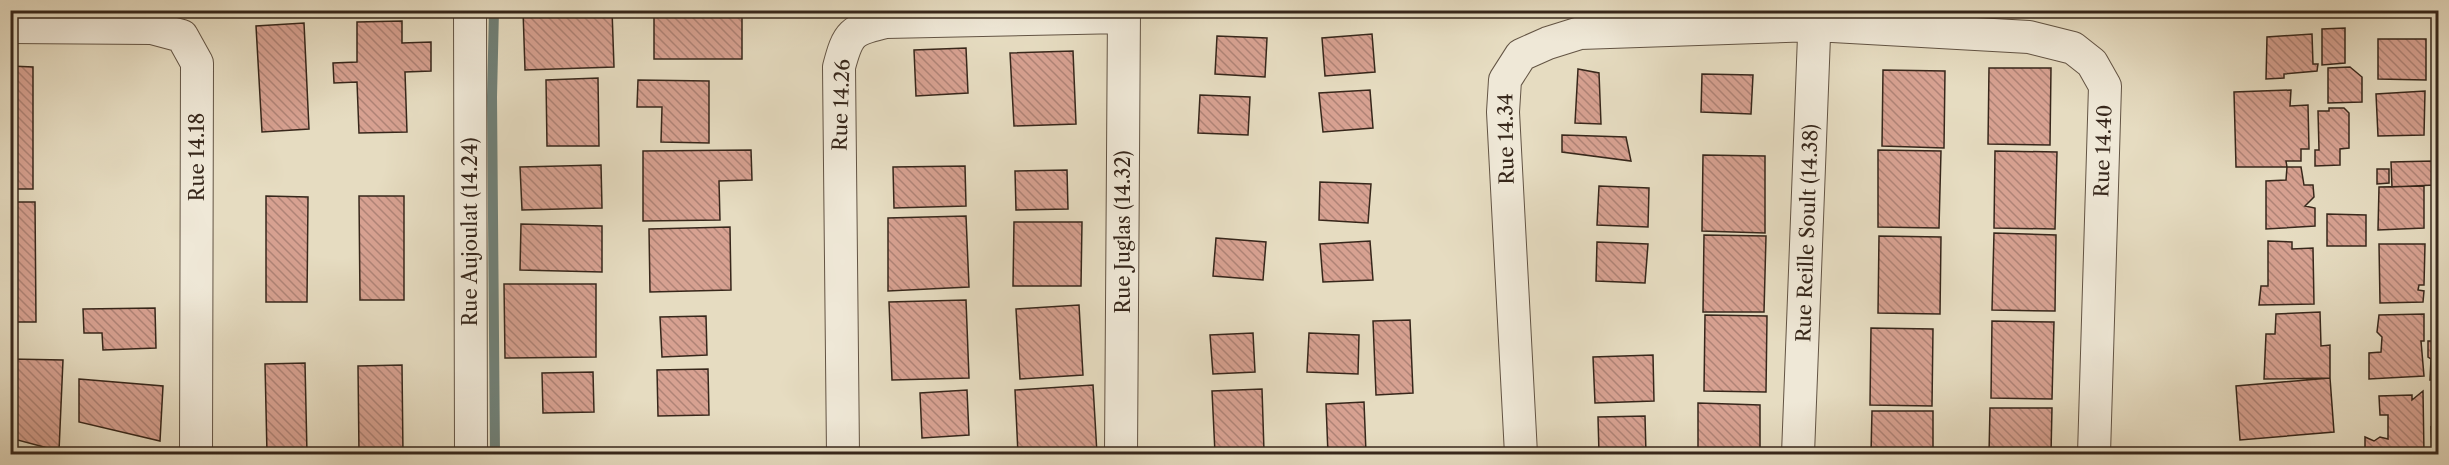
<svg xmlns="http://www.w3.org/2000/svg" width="2449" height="465" font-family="'Libre Caslon Text',serif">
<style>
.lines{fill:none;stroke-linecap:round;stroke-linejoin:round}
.stream{stroke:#708077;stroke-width:10}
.building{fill:url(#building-back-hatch);stroke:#37271b;stroke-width:1.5}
.minor-casing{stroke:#635444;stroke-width:34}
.minor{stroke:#efe8d7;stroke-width:32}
.labels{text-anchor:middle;stroke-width:4.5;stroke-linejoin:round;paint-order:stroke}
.street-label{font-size:20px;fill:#37271b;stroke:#efe8d7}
</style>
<defs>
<pattern id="building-back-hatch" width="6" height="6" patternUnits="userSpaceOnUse" patternTransform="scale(1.5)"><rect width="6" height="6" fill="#d7a191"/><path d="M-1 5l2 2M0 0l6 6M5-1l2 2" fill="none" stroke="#af8376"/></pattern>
</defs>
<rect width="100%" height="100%" fill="#e6dcc1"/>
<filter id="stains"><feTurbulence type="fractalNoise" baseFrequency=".00333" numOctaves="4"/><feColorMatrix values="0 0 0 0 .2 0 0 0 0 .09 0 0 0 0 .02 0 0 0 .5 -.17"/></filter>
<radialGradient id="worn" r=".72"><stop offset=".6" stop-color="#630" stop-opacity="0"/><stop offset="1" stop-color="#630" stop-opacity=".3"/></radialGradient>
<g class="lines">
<path class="stream" d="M494,10L492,97L495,454"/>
</g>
<path class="building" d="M523,10H612L614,67L525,70Z
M654,10H742V59H654Z
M402,21V43L431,42V71L405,72L407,132L359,133L357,82L334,83L333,63L357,62V22Z
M304,23L309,129L262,132L256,26Z
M2345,28V63L2322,65V29Z
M1372,34L1375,72L1325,76L1322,38Z
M2312,34L2313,64H2318L2317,71L2284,74V78L2266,79L2267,37Z
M1217,36L1267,38L1265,77L1215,74Z
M2378,39H2426V80L2378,79Z
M966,48L968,93L916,96L914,50Z
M1073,51L1076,124L1014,126L1010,53Z
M10,66L33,67V189H10Z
M2350,67L2362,77V102L2328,103V68Z
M1989,68H2051L2050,145L1988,144Z
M1578,69L1599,73L1601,124L1575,123Z
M1883,70L1945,71L1944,148L1882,146Z
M1702,74L1753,75L1751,114L1701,112Z
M598,78L599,146H547L546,80Z
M638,80L709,81V143L661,142L662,107H637Z
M1370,90L1373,128L1323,132L1319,93Z
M2291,90L2290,106L2308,105L2309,149H2301V161H2286L2287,167H2236L2234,92Z
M2425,91L2424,135L2378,136L2376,94Z
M1200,95L1250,97L1248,135L1198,133Z
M2329,108H2344L2349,113V148L2340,149V165L2315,166V150H2319L2318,111H2329Z
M1562,135L1626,137L1631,161L1562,152Z
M751,150L752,180L719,181L720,220L643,221V151Z
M1878,150L1941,151L1939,228L1878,227Z
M1995,151L2057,152L2055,229L1994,228Z
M1703,155L1765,156V233L1702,231Z
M2433,161L2434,185L2392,187L2391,162Z
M601,165L602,208L522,210L520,167Z
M965,166L966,206L894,208L893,167Z
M2287,167H2301L2304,185H2313L2314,197L2305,206L2315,208V226L2266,229V181L2286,180Z
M2377,169H2389V183L2377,184Z
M1067,170L1068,209L1016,210L1015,171Z
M1320,182L1371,184L1368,223L1319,220Z
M1599,186L1649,188L1648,227L1597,225Z
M2424,186V228L2378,230L2379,187Z
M266,196L308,197L307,302H266Z
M359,196H404V300H360Z
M10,202H35L36,322H10Z
M2327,214L2366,215V246H2327Z
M966,216L969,287L888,291V218Z
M1014,222H1082L1081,286H1013Z
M521,224L602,226V272L520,270Z
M730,227L731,290L650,292L649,229Z
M1994,233L2056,235L2055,311L1992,310Z
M1704,235L1766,236L1764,312H1703Z
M1879,236L1941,237L1940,314L1878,313Z
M1216,238L1266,242L1263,280L1213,276Z
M1370,241L1373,280L1323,282L1320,244Z
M2268,241L2292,242V249L2313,248L2314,304L2259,305L2261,286H2268Z
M1597,242L1648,244L1645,283L1596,281Z
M2379,244H2425L2424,285H2419L2418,290L2424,291L2423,302L2380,303Z
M504,284H596V357L505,358Z
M966,300L969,378L892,380L889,302Z
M1079,305L1083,375L1020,379L1016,309Z
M155,308L156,348L103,350L102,333H84L83,309Z
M2320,312L2321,346L2330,345V378L2264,379L2266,334H2275L2276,314Z
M2424,314V341H2421L2424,376L2369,379V353L2381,352L2382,337L2377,332L2379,315Z
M1705,315L1767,316L1766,392L1704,391Z
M706,316L707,355L662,357L660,317Z
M2433,318H2438V380H2430L2431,359L2428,357V341H2433Z
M1410,320L1413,393L1376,395L1373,321Z
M1992,321L2054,322L2052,399L1991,398Z
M1871,328L1933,329L1932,406L1870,405Z
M1253,333L1255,372L1213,374L1210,335Z
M1309,333L1359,335L1358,374L1307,372Z
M1653,355L1654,401L1595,403L1593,357Z
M10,359L63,360L59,451L10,438Z
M305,363L307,454H267L265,364Z
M402,365L403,454H359L358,366Z
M708,369L709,415L658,416L657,370Z
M593,372L594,412L543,413L542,373Z
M2330,378L2334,432L2240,440L2236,386Z
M79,379L163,386L160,441L79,422Z
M1093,385L1097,454H1018L1015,390Z
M1262,389L1264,451L1215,453L1212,391Z
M967,390L969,435L922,438L920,393Z
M2423,391L2424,453L2365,454V437L2374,441L2380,437L2388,439V415H2380L2379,396L2412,395V400Z
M1364,402L1366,453L1328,454L1326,404Z
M1698,403L1760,405V454H1698Z
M1990,408H2052L2051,454H1989Z
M1872,411H1933V454H1871Z
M1645,416L1646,454H1599L1598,417Z
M2431,427L2438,430V454V453H2432Z
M760,448L834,449V454H760Z"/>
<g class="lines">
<defs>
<path id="minor" d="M470,10L471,454
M10,27L152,28L182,36L197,63L196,454
M843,454L839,67C848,33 851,30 886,22L1124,17
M1121,454L1124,10
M1521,454L1503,112L1505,80L1521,55L1548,43L1580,33L1815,25L2029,37L2073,48L2092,63L2105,86L2094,454
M1798,454L1815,10"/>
</defs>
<use href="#minor" class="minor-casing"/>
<use href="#minor" class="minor"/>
</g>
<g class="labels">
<g class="street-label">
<text transform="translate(841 105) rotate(-88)" y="7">Rue 14.26</text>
<text transform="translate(1506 139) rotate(-91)" y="7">Rue 14.34</text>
<text transform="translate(2103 151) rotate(-88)" y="7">Rue 14.40</text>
<text transform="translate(197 157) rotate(-90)" y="7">Rue 14.18</text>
<text transform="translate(470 232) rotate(-90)" y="7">Rue Aujoulat (14.24)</text>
<text transform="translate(1123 232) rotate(-90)" y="7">Rue Juglas (14.32)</text>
<text transform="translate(1807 233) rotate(-88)" y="7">Rue Reille Soult (14.38)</text>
</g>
</g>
<rect width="2449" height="465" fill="none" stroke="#e6dcc1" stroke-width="36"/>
<rect x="12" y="12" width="2425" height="441" fill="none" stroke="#37271b" stroke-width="3"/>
<rect x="18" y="18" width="2413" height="429" fill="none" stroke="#37271b" stroke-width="1.5"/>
<rect width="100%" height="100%" filter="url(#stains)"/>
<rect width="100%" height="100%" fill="url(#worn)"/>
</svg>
